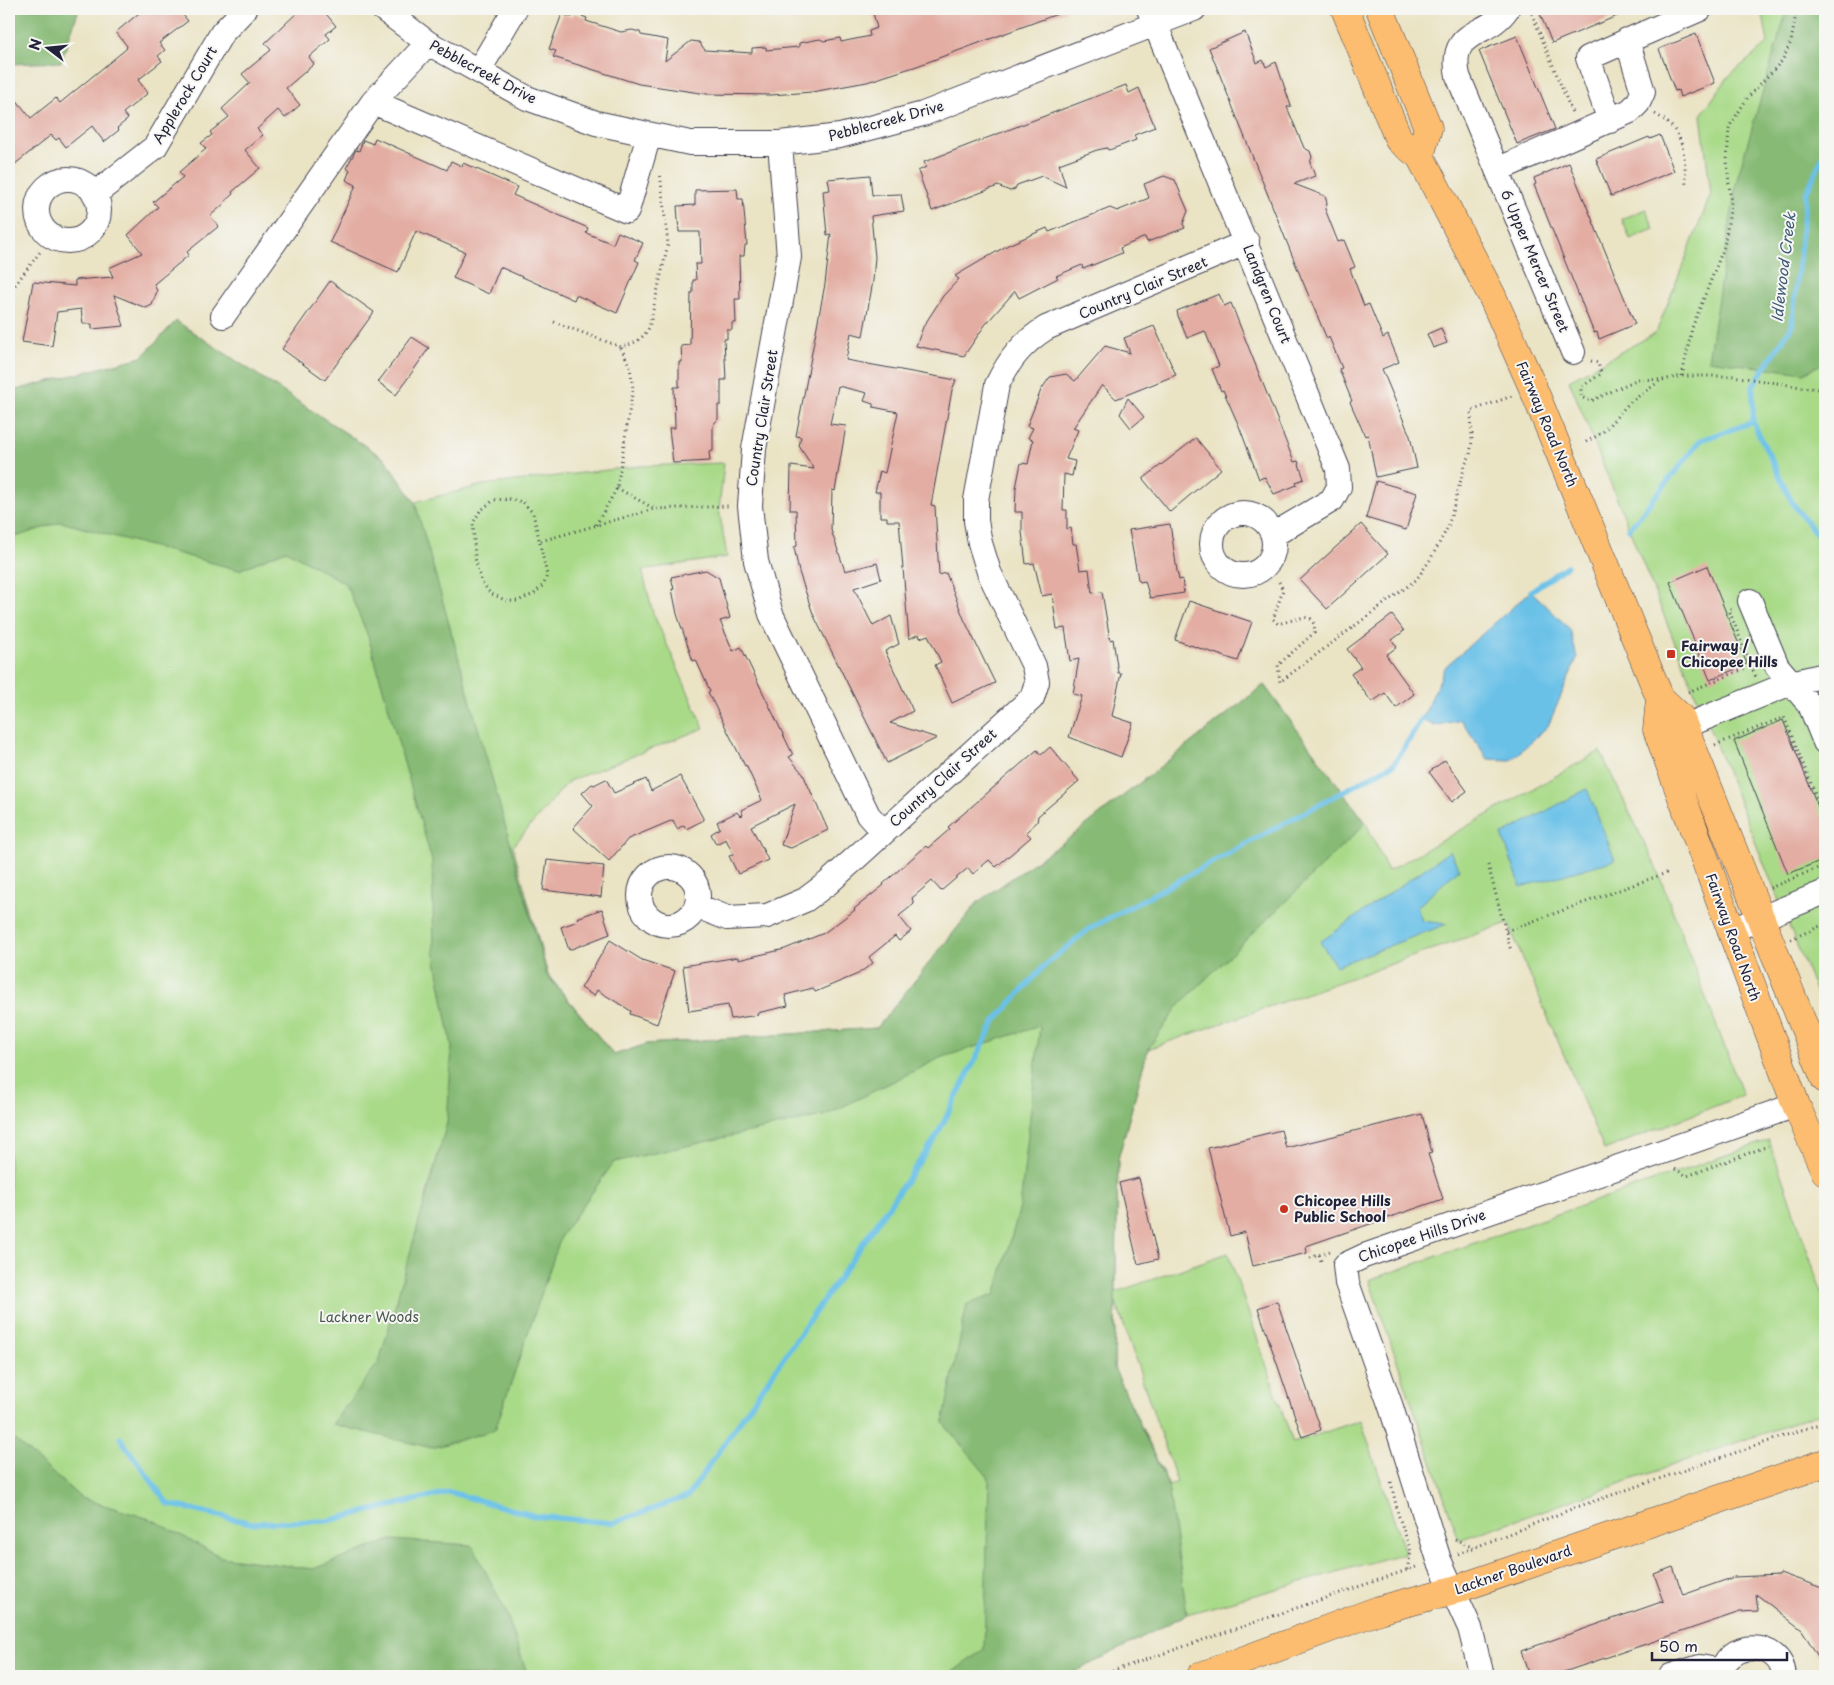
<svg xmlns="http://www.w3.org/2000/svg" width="1834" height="1685" font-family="'Playpen Sans',sans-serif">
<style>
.green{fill:#a9da88;stroke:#667e62;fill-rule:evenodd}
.forest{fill:#86ba74;stroke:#546e58}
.water{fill:#6bc1e8;stroke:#467292}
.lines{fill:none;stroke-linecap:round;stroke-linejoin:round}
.stream{stroke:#6bc1e8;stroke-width:5.5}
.building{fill:#e3ada3}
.minor-casing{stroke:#403f50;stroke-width:26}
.major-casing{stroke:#403f50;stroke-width:29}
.path{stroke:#403f50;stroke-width:3;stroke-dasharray:1 4;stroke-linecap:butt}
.minor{stroke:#fff;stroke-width:24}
.major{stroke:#fcbd6f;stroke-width:28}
.poi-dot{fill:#c8321e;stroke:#f6f6f2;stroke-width:2}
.labels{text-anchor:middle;stroke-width:4;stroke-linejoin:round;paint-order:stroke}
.street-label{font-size:14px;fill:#22223b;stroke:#f6f6f2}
.poi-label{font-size:14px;font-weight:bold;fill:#22223b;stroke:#f6f6f2;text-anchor:start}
.park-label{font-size:14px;fill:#4a5952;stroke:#f6f6f2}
.water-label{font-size:15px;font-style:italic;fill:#3c5a78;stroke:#f6f6f2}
</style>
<rect width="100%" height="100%" fill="#f6f6f2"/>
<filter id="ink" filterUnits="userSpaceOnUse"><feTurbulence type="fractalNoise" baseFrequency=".02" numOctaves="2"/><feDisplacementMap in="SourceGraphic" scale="10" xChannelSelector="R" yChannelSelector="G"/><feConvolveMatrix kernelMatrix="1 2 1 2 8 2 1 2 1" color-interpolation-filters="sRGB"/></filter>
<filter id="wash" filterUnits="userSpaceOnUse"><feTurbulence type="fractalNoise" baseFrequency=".0096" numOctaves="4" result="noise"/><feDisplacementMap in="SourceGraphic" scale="20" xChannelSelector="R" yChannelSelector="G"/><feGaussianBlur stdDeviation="1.12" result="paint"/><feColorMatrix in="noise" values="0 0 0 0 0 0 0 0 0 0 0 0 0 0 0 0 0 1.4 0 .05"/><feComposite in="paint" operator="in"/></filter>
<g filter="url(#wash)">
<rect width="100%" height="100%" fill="#eae3c4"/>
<path class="green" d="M1762,9H1787L1780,40L1804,373L1825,362V1015L1569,380L1656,333L1711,194L1701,115L1729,76L1768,43Z
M1646,209L1654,229L1630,239L1622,219Z
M176,321L385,459L415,502L483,485L640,466L724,463L719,509L727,557L642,570L653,613L704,728L569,781L513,846L548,975L614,1055L647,1044L877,1028L978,902L1075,834L1264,685L1366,823L1388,871L1600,751L1656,867L1743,1095L1604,1150L1508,923L1148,1049L1118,1159L1116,1292L1228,1253L1293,1443L1361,1420L1405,1553L1187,1614L1067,1676H9V389L12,391L142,357ZM1116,1302L1177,1482L1169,1486L1114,1368Z
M1769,1140L1825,1302V1412L1459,1540L1369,1280Z"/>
<path class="forest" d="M9,9H79L61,62L9,64Z
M1787,9H1825V362L1804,373L1708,360L1737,179Z
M176,321L385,459L415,502L547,975L614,1055L647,1044L877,1028L978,902L1075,834L1264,685L1366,823L1180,1004L1148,1049L1118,1159L1114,1368L1168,1486L1187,1614L1067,1676H947L984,1649L989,1478L943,1423L967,1304L995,1295L1020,1207L1040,1026L940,1058L826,1115L614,1162L561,1236L495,1430L432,1448L332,1424L379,1362L447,1123L452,1047L434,950L432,861L368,636L346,584L286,550L239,570L61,522L9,539V392L142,357Z
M9,1435L81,1498L153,1520L221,1557L313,1569L391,1540L472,1545L506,1612L528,1676H9Z"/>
<path class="water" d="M1531,591L1570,629L1577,658L1548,726L1511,760L1488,759L1461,720L1434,726L1422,719L1446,666Z
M1587,789L1615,860L1521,887L1502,835Z
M1450,851L1459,869L1417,907L1422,921L1447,924L1336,966L1320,942Z"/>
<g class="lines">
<path class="stream" d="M1825,151L1806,194L1792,326L1753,386V422L1793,504L1814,531L1825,538
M1629,529L1701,440L1753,422
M1531,591L1567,566
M120,1438L168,1504L251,1523L327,1521L449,1492L535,1516L613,1523L688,1496L935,1139L995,1021L1043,967L1089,929L1394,764L1422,719"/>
</g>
<g id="blocks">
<path class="building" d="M144,9H178L188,21L159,43L165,50L158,56L162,61L138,80L148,93L123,113L128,119L117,128L119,130L104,142L92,126L66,147L59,138L56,140L51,135L9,169V91L31,118L56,98L60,103L126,49L127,46L116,32Z
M301,9H322L336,26L326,34L330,39L309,57L314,64L286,88L300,105L285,118L278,110L257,129L263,135L245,150L260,168L232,192L233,194L224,202L225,203L210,216L219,226L187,252L189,255L154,284L157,291L152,305L146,308L114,295L124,326L92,329V324H83L81,309L57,312L52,346L22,342L33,282L75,286V280L113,277L109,268L142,253L128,235L158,207L153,202L183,177L179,172L206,149L201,143L212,135L210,132L229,117L222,109L250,83L242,74L271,50L265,43Z
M872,9L1068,10L917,66L867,82L812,92L771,95L707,94L639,84L553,57L556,51L549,49L562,14L572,17L574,13L587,18L586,21L621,32L632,30L640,32L641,35L668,40L665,61L691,41L699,42L705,50L752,53V48L766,47V50L799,47V43L820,39L824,41L840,38L841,42L870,36L869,31L877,28Z
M1538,9H1634L1552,43Z
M1245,32L1257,63L1263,60L1266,67L1276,62L1291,106L1287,107L1304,148L1310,151L1312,157L1310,163L1315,176L1294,184L1325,196L1327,203L1325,209L1338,242L1344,240L1355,267L1350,269L1364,306L1369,304L1383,338L1388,335L1399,362L1382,369L1410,436L1417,468L1376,477L1368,435L1365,436L1350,402L1352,401L1339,369L1342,368L1329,337L1327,339L1300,275L1209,48Z
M1696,34L1715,83L1680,97L1678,90L1675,91L1659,49Z
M1517,36L1555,129L1517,144L1479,51Z
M1126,85L1129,93L1139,88L1155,127L1134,135L1136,140L1112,149L1108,150L1107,148L1097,150L1059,164L1066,187L1042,176L1017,185L1015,189L1010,191L998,186L932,211L918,171L926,167L924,162Z
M1660,135L1674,171L1611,196L1596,159L1649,137L1650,139Z
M375,138L447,170L451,161L462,166L463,163L517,187L513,195L588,228L586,233L613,244L618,232L643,243L635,260L639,262L617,313L576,295L574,300L500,267L489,294L453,278L465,252L416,231L398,272L330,242L356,185L346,180L350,170L346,168L356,150L359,151L363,140L373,144Z
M1569,163L1635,324L1599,339L1597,332L1594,333L1534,185L1536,184L1534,178Z
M870,175L872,195L901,194L904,211L871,216L875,257L873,281L863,336L851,333L846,360L956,380L952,390L931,505L935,506L939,575L946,573L964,619L995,683L952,703L935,665L941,662L928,635L920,638L919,634L909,639L899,521H887V517H880V492H875L880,471L885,473L898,412L873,407V404L864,401L867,393L838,386L830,424L846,426L835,491L832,490L831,530L845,571L877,563L881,579L854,588L873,626L891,616L899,644L885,651L913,711L890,723L937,738L887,763L813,614L799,572L794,547L797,546L796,510H790L791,466L814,469L799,446L801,437L796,436L825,284L831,234L827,235L823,191L830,190L828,179Z
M1164,176L1175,180L1188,211L1183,224L1185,228L1147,242L1145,237L1120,248L1122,253L1083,269L1082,265L1056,276L1058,278L1019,298L1015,291L985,325L964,356L916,346L923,327L943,296L959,279L955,276L1008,245L1047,228L1049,232L1110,208L1117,211L1149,198L1144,184Z
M737,189L738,199H743L747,245H745L744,256H739L740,299H735L736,323H732V330H727V339H724L726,380H721V405H718V419L713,425V451L709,452L710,461L673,463L669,428H675L674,387H679V362H682L681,346L690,345L691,293H693V280H696L695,264H701L700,232H679L677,206L695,205V190Z
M330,281L374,312L325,380L282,349Z
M1219,294L1224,306L1231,303L1294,462L1298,461L1304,479L1296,482L1297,485L1274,494L1265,477L1259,479L1239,426L1223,390L1221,391L1212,369L1219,366L1205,331L1187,338L1178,316L1177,311Z
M1154,326L1176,375L1116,399L1102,385L1073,428L1078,430L1066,459L1075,461L1072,476L1064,474L1063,510H1067V529L1071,528L1073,544H1076L1080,570L1089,569L1092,593L1102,592L1110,640L1113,639L1118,673H1121L1112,716L1133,723L1121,757L1069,737L1082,696L1073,694L1079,659L1070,661L1065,628L1057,629L1052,594L1042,596L1034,563L1026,564L1022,532V512H1015L1016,488L1021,463L1028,464L1033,440L1028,438L1033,428L1027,426L1041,390L1050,377L1066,374L1075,381L1105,346L1130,353L1124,338Z
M1441,328L1447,343L1433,348L1427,334Z
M412,337L429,348L396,395L378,382Z
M1128,398L1144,417L1131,428L1120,414Z
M1196,438L1221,469L1170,512L1143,479Z
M1376,481L1417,493L1406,530L1366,518Z
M1170,524L1177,571L1179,580L1182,579L1184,593L1150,598L1145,581L1140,582L1138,579L1129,530Z
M1361,524L1388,554L1327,609L1300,580Z
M1707,566L1747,664L1710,680L1670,582Z
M706,570L719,578L730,618L720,621L733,651L741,647L793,755L789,757L803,774L828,830L791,848L781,845L795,804L751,826L768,860L738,874L729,856L733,854L726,839L716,844L711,834L720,828L717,822L737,812L740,816L743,815L741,810L762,800L746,765L745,766L708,692L710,691L696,660L693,661L677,614L672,589H674L671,577Z
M1189,601L1252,622L1238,661L1175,640Z
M1392,615L1404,631L1392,640L1397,647L1386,655L1414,694L1396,708L1385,693L1372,702L1351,674L1361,667L1347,649Z
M1783,720L1825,824V859L1788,874L1734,741Z
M1050,747L1079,781L1038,816L1037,822L1026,832L1031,837L996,867L989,860L973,874L968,868L941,891L932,881L912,898L914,904L899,916L911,931L899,941L895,936L869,957L873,963L858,974L815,992L813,988L785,995L788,1006L757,1013L758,1015L731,1019L728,1005L689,1011L683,966L738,957V960L785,949L824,933L855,910L854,909L884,885L883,884L926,846L928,848L950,829L948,827L1037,750L1041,755Z
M1445,760L1467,791L1452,802L1429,772Z
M680,776L704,820L686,829L684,825L677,829L673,820L628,839L609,861L573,828L593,806L582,793L592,784L594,785L606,779L614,793L646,779L651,791Z
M547,860L604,866L601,897L543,890Z
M602,909L610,934L569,950L561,927L578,921L577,918Z
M610,940L642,960L675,971L657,1024L630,1014L631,1011L597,990L594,996L581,988Z
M1422,1114L1432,1153L1428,1154L1443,1199L1306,1246L1307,1253L1253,1266L1245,1232L1230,1236L1208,1148L1281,1130L1286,1148Z
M1139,1178L1158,1259L1138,1264L1119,1183Z
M1277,1301L1321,1430L1302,1437L1258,1308Z
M1673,1567L1683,1595L1734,1577L1779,1575L1780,1573L1825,1589V1668L1802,1630L1756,1594L1758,1611L1740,1612L1552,1676H1529L1521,1651L1664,1601L1654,1574Z"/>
</g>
</g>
<g filter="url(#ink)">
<use href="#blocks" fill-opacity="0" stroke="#403f50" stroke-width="1"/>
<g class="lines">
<defs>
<path id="minor" d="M383,9L428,43L527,98L596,123L690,143H780L840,136L923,114L1194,9
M1149,9L1338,469L1339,487L1332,500L1273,535
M1507,9C1488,38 1448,27 1458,76L1573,352
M479,70L515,9
M373,102L627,211L649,135
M1610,121L1588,58L1700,9
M780,143L789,257L754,449L750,506L756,561L771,614L868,815L883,832
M1497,170L1630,111L1638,103L1643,92L1627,40
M37 210a31 31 0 1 1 62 0a31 31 0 1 1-62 0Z
M95,194L155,147L222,33L245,9
M223,316L373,102L428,43
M1212 544a31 31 0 1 1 62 0a31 31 0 1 1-62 0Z
M1750,601L1777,666L1810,705L1825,742
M1683,727L1791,683L1821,676L1825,677
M640 896a29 29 0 1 1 58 0a29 29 0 1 1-58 0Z
M697,906L727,918L767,916L805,900L828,883L1032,698L1037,682L1034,666L989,572L980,543L976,521V500L997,385C1009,360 1022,343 1046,328L1247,242
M1730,931L1825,892
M1482,1676L1470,1628L1439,1560L1391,1407L1347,1283L1345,1265L1364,1256L1796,1105
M1671,1676L1700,1667L1722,1671
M1721,1676C1725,1639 1781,1639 1784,1676"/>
<path id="major" d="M1345,9L1399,140L1420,156L1492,296L1533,388L1660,698L1680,717L1825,1079
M1380,9L1428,128L1420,156
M1660,698L1657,730L1796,1105L1825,1171
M1201,1676L1379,1610L1454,1590L1825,1463"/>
</defs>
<use href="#minor" class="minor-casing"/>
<use href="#major" class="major-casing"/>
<path class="path" d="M1530,9L1573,115
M1655,114C1686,131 1684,153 1686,186
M9,293L40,252
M554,322L621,347C635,344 642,339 649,328L668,244L660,173
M1591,361L1598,363L1601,374L1581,387V397L1591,401L1638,379L1662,380L1682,376H1733L1801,387L1818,389L1825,388
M1682,376L1692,328L1724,247L1731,205L1727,161L1729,127L1748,97L1782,61L1791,42L1797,9
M1586,442L1602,433L1629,403L1661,380
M617,488L653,508
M509,499L523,502L533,513L547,575L544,584L534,594L518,601H507L490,593L481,581L475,558L473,523L480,511L494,500Z
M596,525L617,488L633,388L630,367L621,347
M541,541L654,509L730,506
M1279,582L1283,590L1273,619L1278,624L1304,617L1311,619L1314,624L1315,632L1278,665L1280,682L1416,580L1430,560L1448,527L1465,465L1470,455L1472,441L1471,411L1512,396
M1751,666L1756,677
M1688,692L1751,666L1729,610L1731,609
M1715,745L1784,717L1825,818
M1488,865L1511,951
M1770,888L1825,865
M1506,931L1669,872
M1791,939L1825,924
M1675,1169L1687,1176L1768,1146
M1319,1255L1321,1261
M1310,1258L1330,1251
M1391,1482L1398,1514L1411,1551L1407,1570
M1455,1539L1473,1548
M1458,1554L1574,1508L1825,1422
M1098,1676L1419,1566"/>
<use href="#minor" class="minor"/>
<use href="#major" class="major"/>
</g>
</g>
<g class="poi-dot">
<rect x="1666" y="649" width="10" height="10" rx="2.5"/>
<circle cx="1284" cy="1209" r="5"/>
</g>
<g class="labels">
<g class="street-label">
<text transform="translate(483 72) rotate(28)" y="5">Pebblecreek Drive</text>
<text transform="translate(185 95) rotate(-59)" y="5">Applerock Court</text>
<text transform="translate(886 121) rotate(-15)" y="5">Pebblecreek Drive</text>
<text transform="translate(1535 261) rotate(67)" y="5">6 Upper Mercer Street</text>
<text transform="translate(1143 288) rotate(-23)" y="5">Country Clair Street</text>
<text transform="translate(1267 294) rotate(68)" y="5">Landgren Court</text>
<text transform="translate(762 418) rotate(-81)" y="5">Country Clair Street</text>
<text transform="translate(1547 424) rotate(67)" y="5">Fairway Road North</text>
<text transform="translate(943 778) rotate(-42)" y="5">Country Clair Street</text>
<text transform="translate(1733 937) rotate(70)" y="5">Fairway Road North</text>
<text transform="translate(1422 1236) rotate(-19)" y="5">Chicopee Hills Drive</text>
<text transform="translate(1513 1570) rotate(-19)" y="5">Lackner Boulevard</text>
</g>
<g class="poi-label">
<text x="1681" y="651">Fairway /<tspan x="1681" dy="16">Chicopee Hills</tspan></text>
<text x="1294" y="1206">Chicopee Hills<tspan x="1294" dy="16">Public School</tspan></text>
</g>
<g class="park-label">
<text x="369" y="1322">Lackner Woods</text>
</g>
<g class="water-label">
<text transform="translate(1784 267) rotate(-83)" y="5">Idlewood Creek</text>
</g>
</g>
<rect width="1834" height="1685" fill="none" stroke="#f6f6f2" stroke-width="30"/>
<g transform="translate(48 48) rotate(286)" stroke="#f6f6f2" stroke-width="4" paint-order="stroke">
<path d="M0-4L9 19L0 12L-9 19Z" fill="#22223b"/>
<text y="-8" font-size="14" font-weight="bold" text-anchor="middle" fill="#22223b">N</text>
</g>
<path d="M1652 1652v8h135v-8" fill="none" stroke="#22223b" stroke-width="2.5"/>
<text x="1659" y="1652" font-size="15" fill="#22223b" stroke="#f6f6f2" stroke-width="4" paint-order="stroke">50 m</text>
</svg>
